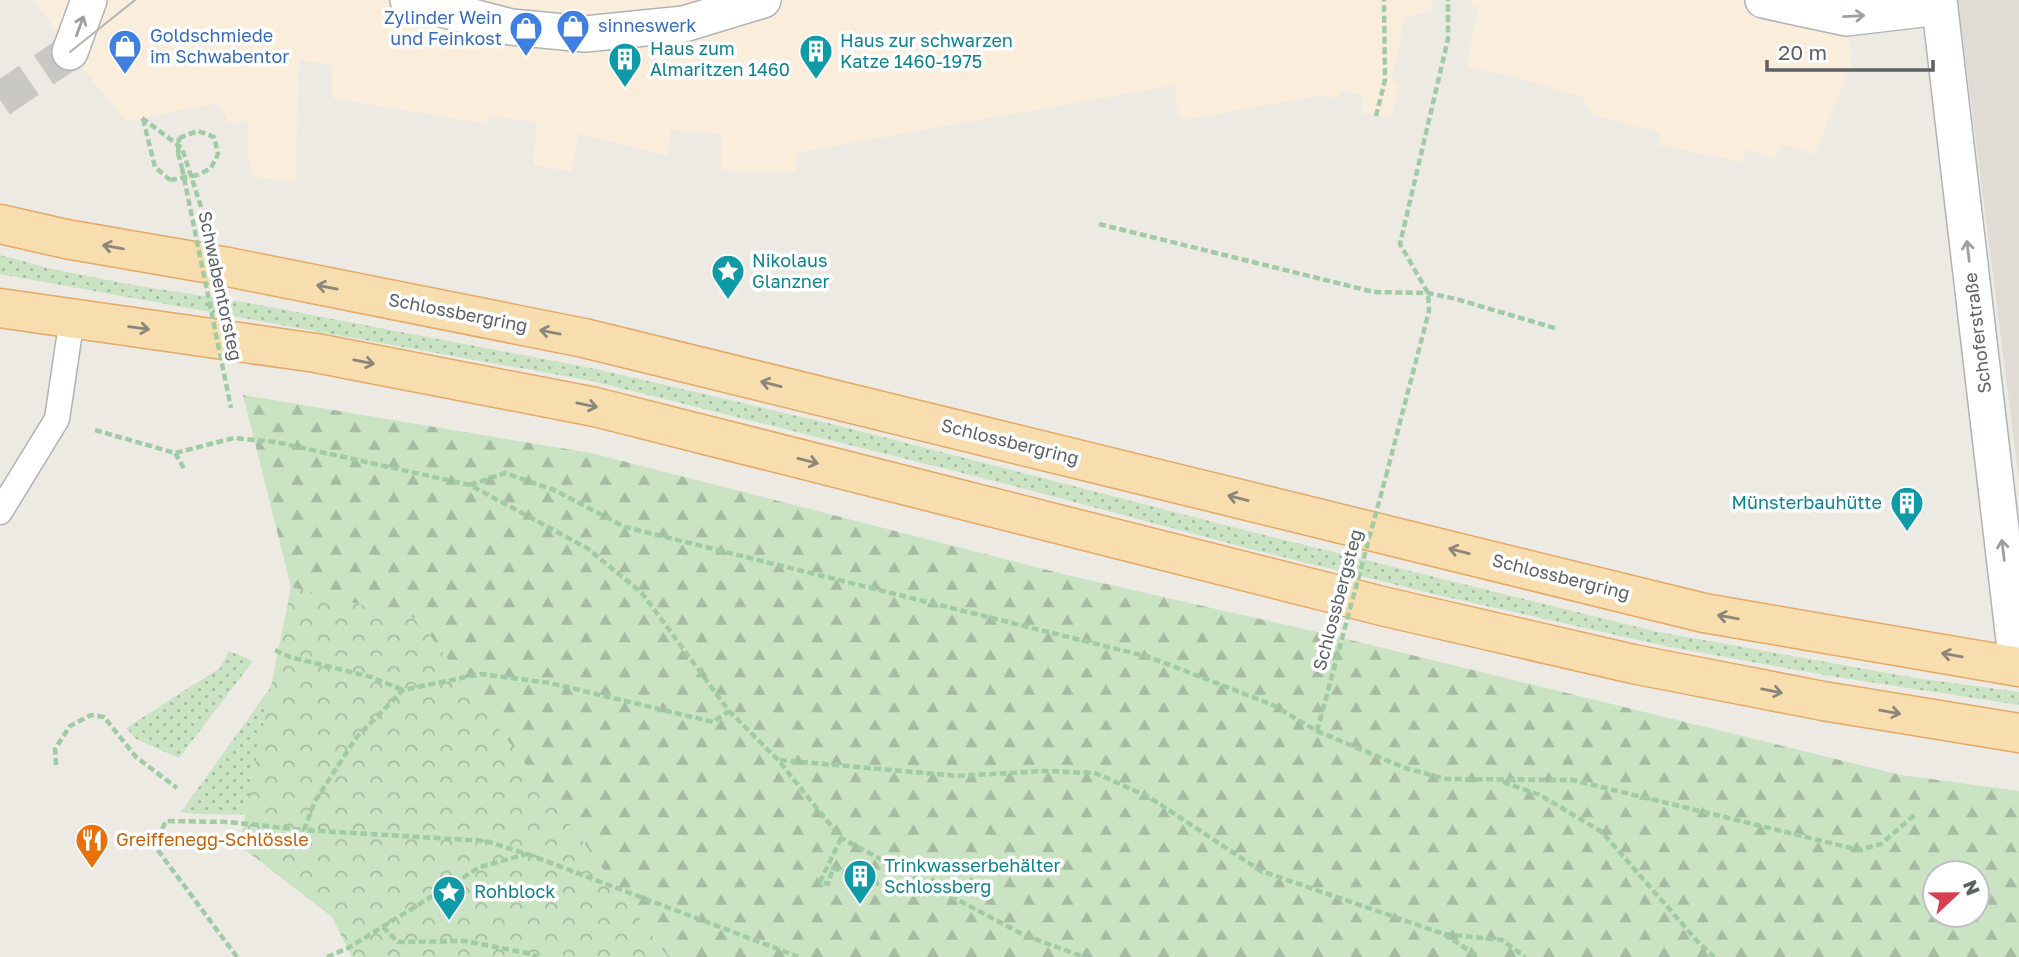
<svg xmlns="http://www.w3.org/2000/svg" width="2019" height="957" font-family="'Golos Text',sans-serif">
<style>
.commercial{fill:#fbeddc}
.education{fill:#e0dbd5}
.grass{fill:url(#grass-dots)}
.forest{fill:url(#forest-firs);fill-rule:evenodd}
.park{fill:url(#park-crowns)}
.lines{fill:none;stroke-linecap:round;stroke-linejoin:round}
.pedestrian-tunnel{stroke:#c9c8c4;stroke-width:35;stroke-dasharray:35 18;stroke-linecap:butt}
.service-casing{stroke:#afb3b5;stroke-width:27}
.pedestrian-casing{stroke:#afb3b5;stroke-width:38}
.primary-casing{stroke:#e5a865;stroke-width:41}
.path{stroke:#a1cba4;stroke-width:4.5;stroke-dasharray:7 3.5;stroke-linecap:butt}
.service{stroke:#fff;stroke-width:24}
.pedestrian{stroke:#fff;stroke-width:35}
.primary{stroke:#f8deaf;stroke-width:38}
.tram{stroke:#b2b3b3;stroke-width:2}
.path-bridge{stroke:#a1cba4;stroke-width:4.5;stroke-dasharray:7 3.5;stroke-linecap:butt}
.oneway{stroke:#9da0a1}
.oneway2{stroke:#8b867a}
.labels{text-anchor:middle;stroke-width:7;stroke-linejoin:round;paint-order:stroke}
.shop-label{font-size:18px;fill:#366cbe;stroke:#fff;text-anchor:start}
.culture-label{font-size:18px;fill:#0d838f;stroke:#fff;text-anchor:start}
.street-label{font-size:18px;fill:#5c6163;stroke:#fff}
.food-label{font-size:18px;fill:#c56008;stroke:#fff;text-anchor:start}
</style>
<defs>
<pattern id="grass-dots" width="8" height="8" patternUnits="userSpaceOnUse" patternTransform="scale(1.75)"><rect width="8" height="8" fill="#c9e3c3"/><path d="M2 2h.1M6 6h.1" fill="none" stroke="#a6bba2" stroke-width="1.8" stroke-linecap="round"/></pattern>
<pattern id="forest-firs" width="22" height="20" patternUnits="userSpaceOnUse" patternTransform="scale(1.75)"><rect width="22" height="20" fill="#c9e3c3"/><path d="M5 1l3.5 6h-7zM16 11l3.5 6h-7z" fill="#a6bba2"/></pattern>
<pattern id="park-crowns" width="20" height="18" patternUnits="userSpaceOnUse" patternTransform="scale(1.75)"><rect width="20" height="18" fill="#c9e3c3"/><path d="M2 6a3 3 0 1 1 6 0M12 15a3 3 0 1 1 6 0" fill="none" stroke="#a6bba2"/></pattern>
</defs>
<rect width="100%" height="100%" fill="#edeae4"/>
<path class="commercial" d="M33,0H1432V11L1405,17L1392,79L1400,85L1390,117L1361,113L1363,96L1341,90L1338,98L1322,95L1190,119L1178,118L1175,85L795,153L797,171H722V134L671,130L668,156L578,133L572,172L533,165L537,122L490,116L487,124L332,98V65L299,60L295,182L253,176L248,155V120L236,124L228,121L218,103L125,121L48,25L51,23Z
M1470,0H1763L1846,18L1852,62L1815,154L1781,144L1775,160L1746,149L1742,162L1659,145L1660,133L1592,115L1582,97L1515,77L1466,67L1478,7L1472,6Z"/>
<path class="education" d="M1958,0H2019V480Z"/>
<path class="grass" d="M0,255L52,269L133,285L243,302L596,369L828,423L1252,532L1658,632L1916,678L2019,692V705L1824,675L1665,646L1438,595L1251,549L995,481L592,381L0,274Z
M229,651L253,661L179,758L136,739L126,728L220,668Z
M281,673L286,815L195,814L181,812Z"/>
<path class="forest" d="M243,395L591,453L1067,575L1326,634L1901,775L2019,791V957H668L418,619L291,587ZM1935,873H1977V915H1935Z"/>
<path class="park" d="M291,587L418,619L668,957H352L332,917L239,845Z"/>
<g class="lines">
<path class="pedestrian-tunnel" d="M0,100L70,52"/>
<defs>
<path id="service" d="M0,512L57,419L72,318"/>
<path id="pedestrian" d="M408,0L511,27L585,34L684,24L763,0
M1763,0L1846,18L1940,7
M1939,0L2017,666
M70,52L89,0"/>
<path id="primary" d="M0,224L66,239L228,267L584,338L1704,613L2019,667
M0,308L316,353L595,407L1386,607L1633,664L1823,701L2019,733"/>
</defs>
<use href="#service" class="service-casing"/>
<use href="#pedestrian" class="pedestrian-casing"/>
<use href="#primary" class="primary-casing"/>
<path class="path" d="M121,49L130,69
M1376,116L1385,80L1384,0
M142,118L182,148L203,213
M143,119L155,167L170,180
M179,138L198,131L214,137L218,154L211,168L198,175
M178,153L182,168
M1099,224L1374,292L1428,293L1456,299L1558,329
M95,430L175,453L234,438L276,442L470,485L587,548L642,593L729,711L778,760L841,838L1024,935L1084,957
M175,453L185,470
M1386,476L1429,311L1428,293L1400,244L1448,39V0
M470,485L505,473L554,490L625,527L1149,657L1273,705L1317,731L1405,768L1446,779L1573,780L1859,850L1881,844L1917,813
M275,650L290,657L371,677L403,690
M780,760L958,776L1043,771L1095,773L1149,797L1261,871L1444,934L1502,940L1525,957
M56,765L55,749L70,726L91,715L104,717L136,757L177,788
M1503,782L1540,795L1602,832L1698,942L1714,957
M841,838L820,882L828,884L833,868L901,892
M527,854L799,957
M383,927L398,942L465,941L532,954L537,957
M1444,934L1479,957
M237,957L154,845L166,821L229,822L304,830
M327,957L348,948L480,867L527,854L486,841L304,830L315,801L356,738L403,690L481,674L550,683L713,722L729,711"/>
<use href="#service" class="service"/>
<use href="#pedestrian" class="pedestrian"/>
<use href="#primary" class="primary"/>
<path class="tram" d="M70,52L135,0"/>
<path class="path-bridge" d="M178,153L179,138
M182,168L231,408
M170,180L198,175
M1317,731L1386,476"/>
</g>
<defs><path id="oneway-shaft" d="M-6 0H5M1.5-3L5.5 0L1.5 3" fill="none" stroke-width="1.6" stroke-linecap="round" stroke-linejoin="round" transform="scale(1.75)"/></defs>
<g class="oneway">
<use href="#oneway-shaft" transform="translate(1854 16) rotate(-3)"/>
<use href="#oneway-shaft" transform="translate(80 26) rotate(-70)"/>
<use href="#oneway-shaft" transform="translate(1968 251) rotate(-97)"/>
<use href="#oneway-shaft" transform="translate(2003 550) rotate(-97)"/>
</g>
<g class="oneway2">
<use href="#oneway-shaft" transform="translate(113 247) rotate(-170)"/>
<use href="#oneway-shaft" transform="translate(327 287) rotate(-169)"/>
<use href="#oneway-shaft" transform="translate(139 328) rotate(8)"/>
<use href="#oneway-shaft" transform="translate(550 332) rotate(-169)"/>
<use href="#oneway-shaft" transform="translate(364 362) rotate(11)"/>
<use href="#oneway-shaft" transform="translate(771 384) rotate(-166)"/>
<use href="#oneway-shaft" transform="translate(587 405) rotate(12)"/>
<use href="#oneway-shaft" transform="translate(808 461) rotate(14)"/>
<use href="#oneway-shaft" transform="translate(1238 498) rotate(-166)"/>
<use href="#oneway-shaft" transform="translate(1459 551) rotate(-166)"/>
<use href="#oneway-shaft" transform="translate(1728 617) rotate(-170)"/>
<use href="#oneway-shaft" transform="translate(1952 655) rotate(-170)"/>
<use href="#oneway-shaft" transform="translate(1772 691) rotate(11)"/>
<use href="#oneway-shaft" transform="translate(1890 712) rotate(10)"/>
</g>
<defs>
<symbol id="shop-pin" viewBox="-11 -11 22 30"><path d="M0 17L-7.5 6A9.5 9.5 0 1 1 7.5 6Z" fill="#3f7fe0" stroke="#fff"/><path d="M-5-2.5h2.3a2.7 3.5 0 0 1 5.4 0H5L5.5 6h-11ZM-1.5-2.5h3a1.5 2.3 0 0 0-3 0Z" fill="#fff"/></symbol>
<symbol id="building-pin" viewBox="-11 -11 22 30"><path d="M0 17L-7.5 6A9.5 9.5 0 1 1 7.5 6Z" fill="#0f9aa8" stroke="#fff"/><path d="M-4-6H4V6H1V3H-1V6H-4ZM-2.5-4.3h1.7v1.8h-1.7ZM.8-4.3h1.7v1.8H.8ZM-2.5-1h1.7V.8h-1.7ZM.8-1h1.7V.8H.8Z" fill="#fff"/></symbol>
<symbol id="sight-pin" viewBox="-11 -11 22 30"><path d="M0 17L-7.5 6A9.5 9.5 0 1 1 7.5 6Z" fill="#0f9aa8" stroke="#fff"/><path d="M0-6L1.8-2.2L6-1.7L2.9 1.2L3.7 5.4L0 3.3L-3.7 5.4L-2.9 1.2L-6-1.7L-1.8-2.2Z" fill="#fff"/></symbol>
<symbol id="restaurant-pin" viewBox="-11 -11 22 30"><path d="M0 17L-7.5 6A9.5 9.5 0 1 1 7.5 6Z" fill="#e8710a" stroke="#fff"/><path d="M-5-6h1v4h1v-4h1v4h1v-4h1v5L-1.5 .5V6h-2V.5L-5-1ZM5-6V6H3V1.5H1.5Q1.5-4 5-6Z" fill="#fff"/></symbol>
</defs>
<g fill-rule="evenodd">
<use href="#shop-pin" x="554" y="7" width="38" height="52"/>
<use href="#shop-pin" x="507" y="9" width="38" height="52"/>
<use href="#shop-pin" x="106" y="27" width="38" height="52"/>
<use href="#building-pin" x="797" y="32" width="38" height="52"/>
<use href="#building-pin" x="606" y="40" width="38" height="52"/>
<use href="#sight-pin" x="709" y="252" width="38" height="52"/>
<use href="#building-pin" x="1888" y="484" width="38" height="52"/>
<use href="#restaurant-pin" x="73" y="821" width="38" height="52"/>
<use href="#building-pin" x="841" y="857" width="38" height="52"/>
<use href="#sight-pin" x="430" y="873" width="38" height="52"/>
</g>
<g class="labels">
<g class="shop-label">
<text x="502" y="24" text-anchor="end">Zylinder Wein<tspan x="502" dy="21">und Feinkost</tspan></text>
<text x="598" y="32">sinneswerk</text>
<text x="150" y="42">Goldschmiede<tspan x="150" dy="21">im Schwabentor</tspan></text>
</g>
<g class="culture-label">
<text x="840" y="47">Haus zur schwarzen<tspan x="840" dy="21">Katze 1460-1975</tspan></text>
<text x="650" y="55">Haus zum<tspan x="650" dy="21">Almaritzen 1460</tspan></text>
<text x="752" y="267">Nikolaus<tspan x="752" dy="21">Glanzner</tspan></text>
<text x="1882" y="509" text-anchor="end">Münsterbauhütte</text>
<text x="884" y="872">Trinkwasserbehälter<tspan x="884" dy="21">Schlossberg</tspan></text>
<text x="474" y="898">Rohblock</text>
</g>
<g class="street-label">
<text transform="translate(220 286) rotate(78)" y="6">Schwabentorsteg</text>
<text transform="translate(458 313) rotate(11)" y="6">Schlossbergring</text>
<text transform="translate(1978 333) rotate(-97)" y="6">Schoferstraße</text>
<text transform="translate(1010 442) rotate(14)" y="6">Schlossbergring</text>
<text transform="translate(1561 577) rotate(14)" y="6">Schlossbergring</text>
<text transform="translate(1338 600) rotate(-75)" y="6">Schlossbergsteg</text>
</g>
<g class="food-label">
<text x="116" y="846">Greiffenegg-Schlössle</text>
</g>
</g>
<g transform="translate(1956 894) rotate(68)"><circle r="33" fill="#ffffff" stroke="#bec0c1" stroke-width="2"/>
<path d="M0-5L12 26L0 18L-12 26Z" fill="#da3d50"/>
<text y="-10" font-size="19" font-weight="bold" text-anchor="middle" fill="#5c6163">N</text>
</g>
<path d="M1767 60v10h166v-10" fill="none" stroke="#5c6163" stroke-width="3.5"/>
<text x="1778" y="60" font-size="21" fill="#5c6163" stroke="#ffffff" stroke-width="5" paint-order="stroke">20 m</text>
</svg>
